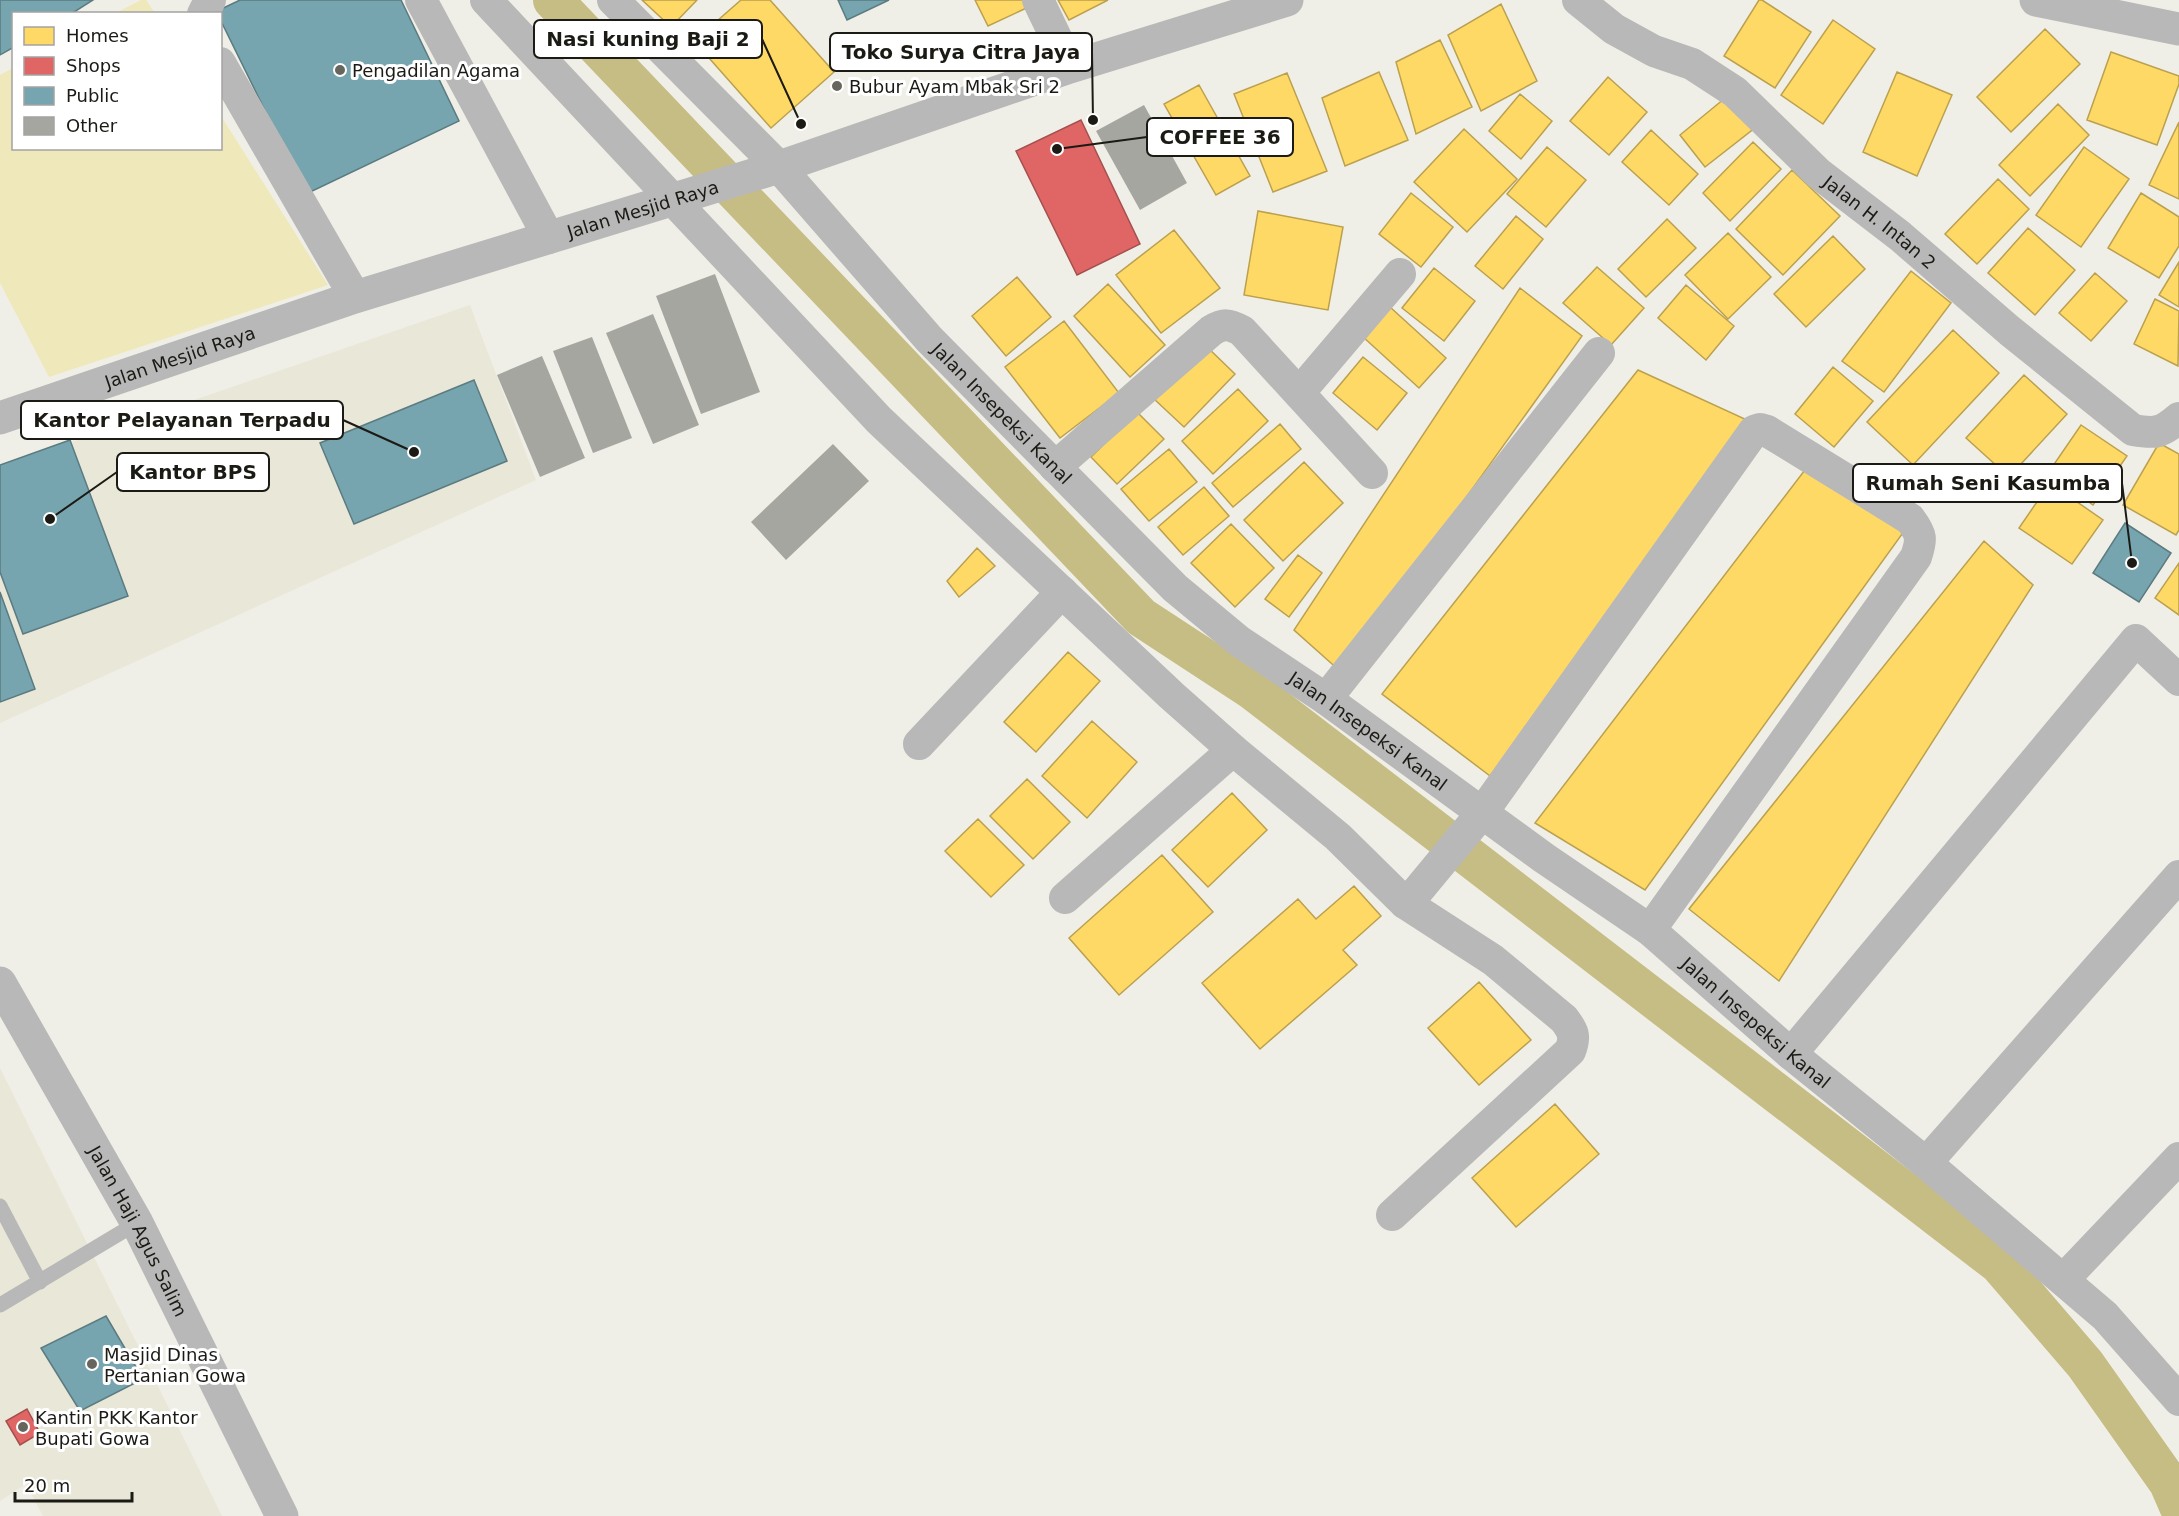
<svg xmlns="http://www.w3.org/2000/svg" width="2179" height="1516" viewBox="0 0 2179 1516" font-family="'DejaVu Sans',sans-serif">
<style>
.built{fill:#e9e7d7}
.green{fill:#eee8ba}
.homes{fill:#ffd966;stroke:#bba04e;stroke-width:1.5}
.shops{fill:#e06666;stroke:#a54f4e;stroke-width:1.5}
.public{fill:#76a5af;stroke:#5b7b81;stroke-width:1.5}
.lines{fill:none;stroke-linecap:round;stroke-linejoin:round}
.canal{stroke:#c5bd84;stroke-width:40}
.building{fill:#a6a6a0}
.service{stroke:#b9b8b8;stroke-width:15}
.minor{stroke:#b9b8b8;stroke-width:32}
.tertiary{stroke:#b9b8b8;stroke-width:33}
.poi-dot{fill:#66655e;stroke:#fff;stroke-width:2}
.labels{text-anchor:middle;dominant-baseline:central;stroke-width:6;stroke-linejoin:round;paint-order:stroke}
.poi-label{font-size:18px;fill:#1b1a15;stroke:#fff;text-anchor:start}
.street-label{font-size:18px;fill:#1b1a15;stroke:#fff}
.leader{fill:none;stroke:#1b1a15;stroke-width:2}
.callout-dot{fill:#1b1a15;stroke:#fff;stroke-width:2}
.callout{fill:#fff;stroke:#1b1a15;stroke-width:2}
.callout-label{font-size:20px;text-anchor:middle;font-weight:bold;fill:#1b1a15}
</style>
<rect width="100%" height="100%" fill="#f0efe7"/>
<path class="built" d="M470 305 536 480 0 723V467Z
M0 1068 158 1386 222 1516H43L26 1484 0 1501Z"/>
<path class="green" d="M141 0H146L155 13H116Z
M13 68 14 148H220L221 116 328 285 49 377 0 283V75Z"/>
<path class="homes" d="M642 0H697L671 27Z
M741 0H770L834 72 771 128 694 41Z
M975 0H1034L1035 4 988 26Z
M1058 0H1108L1069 20Z
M1759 0H1762L1811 32 1775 88 1724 56Z
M1501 4 1537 81 1481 111 1448 35Z
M1833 20 1875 49 1823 124 1781 95Z
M2045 29 2080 64 2011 132 1977 97Z
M1440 40 1472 107 1416 134 1396 62Z
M2111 52 2179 76V84L2157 145 2087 120Z
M1379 72 1408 140 1345 166 1322 98Z
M1897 72 1952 95 1917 176 1863 152Z
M1287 73 1327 171 1273 192 1234 94Z
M1608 77 1647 112 1609 155 1570 121Z
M1199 85 1250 176 1216 195 1164 104Z
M1520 94 1552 121 1521 159 1489 131Z
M1730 94 1756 127 1705 167 1680 135Z
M2058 104 2089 135 2030 196 1999 165Z
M2179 122V199L2149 185Z
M1464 129 1517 179 1467 232 1414 182Z
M1651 130 1698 174 1669 205 1622 162Z
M1753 142 1781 169 1730 221 1703 193Z
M1547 147 1586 180 1546 227 1507 194Z
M2084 147 2129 179 2081 247 2036 215Z
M1792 170 1840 216 1783 275 1736 229Z
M1998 179 2029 209 1977 264 1945 234Z
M1411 193 1453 227 1421 267 1379 234Z
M2141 193 2179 217V246L2159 278 2108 248Z
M1258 211 1343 227 1328 310 1244 295Z
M1516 216 1543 239 1503 289 1475 266Z
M1667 219 1696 248 1646 297 1618 269Z
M2028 228 2075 270 2035 315 1988 273Z
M1174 230 1220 288 1161 333 1116 275Z
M1728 233 1771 277 1728 319 1685 275Z
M1833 236 1865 269 1806 327 1774 294Z
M2179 262V307L2159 295Z
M1597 267 1644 308 1611 345 1563 303Z
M1434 268 1475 301 1444 341 1402 308Z
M1911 271 1951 303 1884 392 1842 361Z
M2095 273 2127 301 2091 341 2059 313Z
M1017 277 1051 317 1006 356 972 316Z
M1108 284 1165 345 1130 377 1074 316Z
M1686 285 1734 326 1706 360 1658 318Z
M1520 288 1582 336 1341 672 1294 630Z
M2155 299 2179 311 2178 366 2134 344Z
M1390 307 1446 358 1419 388 1362 336Z
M1064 321 1119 393 1060 438 1005 367Z
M1953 330 1999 373 1913 465 1867 422Z
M1204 344 1235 374 1184 427 1153 398Z
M1363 357 1407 393 1377 430 1333 393Z
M1833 367 1873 401 1834 447 1795 414Z
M1638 370 1747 420 1498 782 1382 694Z
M2024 375 2067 414 2009 477 1966 438Z
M1238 389 1268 421 1213 474 1182 441Z
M1137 412 1164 439 1117 484 1091 457Z
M1280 424 1301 449 1233 507 1212 483Z
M2081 425 2127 456 2093 505 2048 473Z
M2159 443 2179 454V530L2176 535 2123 505Z
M1169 449 1197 482 1149 521 1121 489Z
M1304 462 1343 503 1283 561 1244 520Z
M1811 462 1905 530 1645 890 1535 823Z
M2050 483 2103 520 2072 564 2019 528Z
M1204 487 1229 516 1183 555 1158 527Z
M1231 524 1274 568 1235 607 1191 563Z
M1984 541 2033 585 1779 981 1689 909Z
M977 548 995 566 959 597 947 581Z
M1298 555 1322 573 1289 617 1265 599Z
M2179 563V615L2155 598Z
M1068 652 1100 681 1036 752 1004 722Z
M1092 721 1137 762 1087 818 1042 776Z
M1027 779 1070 822 1033 859 990 816Z
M1232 793 1267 830 1208 887 1172 850Z
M978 819 1024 865 991 897 945 851Z
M1162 855 1213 912 1119 995 1069 938Z
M1354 886 1381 916 1343 950 1357 965 1260 1049 1202 983 1298 899 1316 919Z
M1479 982 1531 1040 1479 1085 1428 1028Z
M1555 1104 1599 1154 1516 1227 1472 1178Z"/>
<path class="shops" d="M1081 120 1140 244 1077 275 1016 151Z
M27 1409 40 1433 20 1445 6 1421Z"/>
<path class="public" d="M0 0H93L71 14H14V47L0 55Z
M240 0H401L459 121 306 194 220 19V14L217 11Z
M838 0H889L847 20Z
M474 380 507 461 354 524 320 443Z
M70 440 128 596 23 634 0 572V465Z
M2125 523 2171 553 2139 602 2093 573Z
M0 592 35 689 0 702Z
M106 1316 143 1379 80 1411 41 1348Z"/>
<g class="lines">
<path class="canal" d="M553 0 1141 617 1251 689 1999 1264 2085 1364 2169 1483 2179 1506"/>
</g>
<path class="building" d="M1144 105 1187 183 1140 210 1096 131Z
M715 274 760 392 701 414 656 296Z
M653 314 699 425 653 444 606 333Z
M592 337 632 438 593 453 553 351Z
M542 356 585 458 540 477 497 375Z
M833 444 869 481 786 560 751 522Z"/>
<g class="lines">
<path class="service" d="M0 1206 40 1282
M0 1305 137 1223"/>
<g class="minor">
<path d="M421 0 549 238"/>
<path d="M486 0 879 420 1171 695 1233 750 1338 837 1405 903 1493 960 1564 1019C1573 1031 1576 1036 1570 1051L1392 1215"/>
<path id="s1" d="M613 0 779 167 929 339 1175 588 1239 641 1326 699 1544 858 1650 930 1791 1054 1926 1163 2105 1316 2179 1400"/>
<path d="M1038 0 1070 67"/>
<path id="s2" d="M1578 0 1614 29 1654 51 1692 64 1735 92 1818 173 1900 236 2010 331 2133 430C2156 434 2161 433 2179 418"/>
<path d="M203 14 210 0"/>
<path d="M220 63 355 297"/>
<path d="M1299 393 1400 274"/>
<path d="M1055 467 1211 331C1224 323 1229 324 1242 331L1372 473"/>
<path d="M1326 699 1599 353"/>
<path d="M919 744 1062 592"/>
<path d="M1065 898 1233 750"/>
<path d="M1405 903 1415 894 1482 813 1754 431 1760 429 1767 431 1910 519C1922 535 1922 539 1916 557L1650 930"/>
<path d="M1791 1054 2136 640 2179 680"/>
<path d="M1926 1163 2179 876"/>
<path d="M2063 1280 2179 1158"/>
</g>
<g class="tertiary">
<path d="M2036 0 2179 29"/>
<path id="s3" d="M0 418 355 297 779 167 1070 67 1287 0"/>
<path id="s4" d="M0 983 137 1223 282 1516"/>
</g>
</g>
<g class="poi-dot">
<circle cx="340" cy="70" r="6"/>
<circle cx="837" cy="86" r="6"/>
<circle cx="92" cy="1364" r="6"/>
<circle cx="23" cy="1427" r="6"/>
</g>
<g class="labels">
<g class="poi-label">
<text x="352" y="70">Pengadilan Agama</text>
<text x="849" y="86">Bubur Ayam Mbak Sri 2</text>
<text x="104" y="1354">Masjid Dinas<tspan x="104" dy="21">Pertanian Gowa</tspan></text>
<text x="35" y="1417">Kantin PKK Kantor<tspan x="35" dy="21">Bupati Gowa</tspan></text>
</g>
<g class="street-label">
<text stroke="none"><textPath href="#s3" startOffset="676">Jalan Mesjid Raya</textPath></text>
<text stroke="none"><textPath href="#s2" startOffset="378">Jalan H. Intan 2</textPath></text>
<text stroke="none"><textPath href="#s3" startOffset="190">Jalan Mesjid Raya</textPath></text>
<text stroke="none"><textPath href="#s1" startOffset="568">Jalan Insepeksi Kanal</textPath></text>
<text stroke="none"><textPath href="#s1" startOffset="1054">Jalan Insepeksi Kanal</textPath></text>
<text stroke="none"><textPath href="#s1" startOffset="1540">Jalan Insepeksi Kanal</textPath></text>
<text stroke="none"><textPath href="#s4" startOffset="284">Jalan Haji Agus Salim</textPath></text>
</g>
</g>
<path class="leader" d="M801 124L762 39M1093 120L1092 52M1057 149L1147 137M414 452L343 420M50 519L117 472M2132 563L2122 483"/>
<g class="callout-dot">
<circle cx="801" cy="124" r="6"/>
<circle cx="1093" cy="120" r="6"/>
<circle cx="1057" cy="149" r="6"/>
<circle cx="414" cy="452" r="6"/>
<circle cx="50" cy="519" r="6"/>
<circle cx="2132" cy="563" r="6"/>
</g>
<g class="callout">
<rect x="534" y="20" width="228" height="38" rx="6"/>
<rect x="830" y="33" width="262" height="38" rx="6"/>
<rect x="1147" y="118" width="146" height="38" rx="6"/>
<rect x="21" y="401" width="322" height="38" rx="6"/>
<rect x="117" y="453" width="152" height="38" rx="6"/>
<rect x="1853" y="464" width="269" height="38" rx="6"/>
</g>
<g class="callout-label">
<text x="648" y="46">Nasi kuning Baji 2</text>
<text x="961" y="59">Toko Surya Citra Jaya</text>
<text x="1220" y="144">COFFEE 36</text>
<text x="182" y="427">Kantor Pelayanan Terpadu</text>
<text x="193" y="479">Kantor BPS</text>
<text x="1988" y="490">Rumah Seni Kasumba</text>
</g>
<rect x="12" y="12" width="210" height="138" fill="#ffffff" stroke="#a4a3a1" stroke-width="1.5"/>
<rect x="24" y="27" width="30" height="18" fill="#ffd966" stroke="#a4a3a1" stroke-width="1.5"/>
<text x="66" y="42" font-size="18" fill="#1b1a15">Homes</text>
<rect x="24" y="57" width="30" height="18" fill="#e06666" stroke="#a4a3a1" stroke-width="1.5"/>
<text x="66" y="72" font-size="18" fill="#1b1a15">Shops</text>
<rect x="24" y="87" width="30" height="18" fill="#76a5af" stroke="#a4a3a1" stroke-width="1.5"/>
<text x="66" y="102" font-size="18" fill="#1b1a15">Public</text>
<rect x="24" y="117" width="30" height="18" fill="#a6a6a0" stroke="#a4a3a1" stroke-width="1.5"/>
<text x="66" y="132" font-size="18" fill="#1b1a15">Other</text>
<path d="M15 1492v9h117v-9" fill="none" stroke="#1b1a15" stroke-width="3"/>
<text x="24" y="1492" font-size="18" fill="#1b1a15" stroke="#ffffff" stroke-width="4.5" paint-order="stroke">20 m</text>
</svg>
